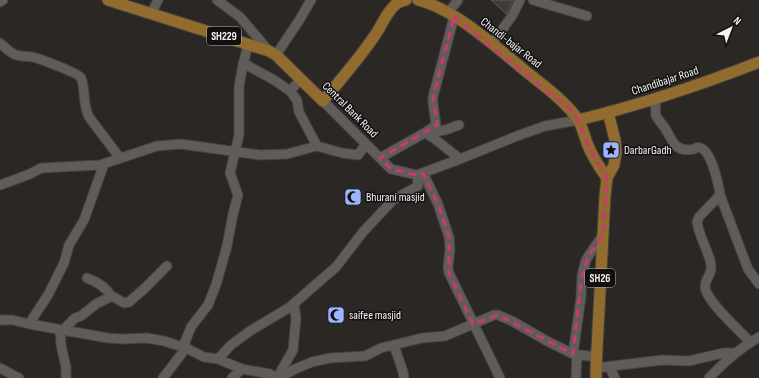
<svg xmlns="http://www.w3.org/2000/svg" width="759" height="378" viewBox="0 0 759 378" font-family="'Sofia Sans Condensed',sans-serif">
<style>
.building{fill:#403b3b;stroke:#5e5959}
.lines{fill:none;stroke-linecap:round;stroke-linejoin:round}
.minor-casing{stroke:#454240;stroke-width:11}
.major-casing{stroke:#454240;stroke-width:13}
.minor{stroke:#605c5a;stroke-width:9}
.major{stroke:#926b2e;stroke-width:11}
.marked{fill:none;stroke:#ca3972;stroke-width:3;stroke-dasharray:8 5;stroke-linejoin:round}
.labels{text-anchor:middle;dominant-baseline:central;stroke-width:3;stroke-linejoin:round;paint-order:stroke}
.shield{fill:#121010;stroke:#b2afae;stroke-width:1}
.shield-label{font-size:11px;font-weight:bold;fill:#f6f3f2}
.street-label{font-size:12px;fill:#f6f3f2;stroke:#121010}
.poi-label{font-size:12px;fill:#f6f3f2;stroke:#121010;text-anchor:start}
</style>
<rect width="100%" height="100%" fill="#2b2725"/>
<path class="building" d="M491 0H513L506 14Z"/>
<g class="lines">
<defs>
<path id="minor" d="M217 0 240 17 269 51
M533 0 587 16
M0 2 3 0
M448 13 458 0
M151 14 158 0
M0 43C4 46 9 52 14 54 20 57 27 56 33 57 40 59 79 73 81 78 86 90 82 103 89 117L120 158
M492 44 512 16 520 0
M276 55 300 19 311 0
M243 63 274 80 290 91 297 100 299 112 317 146
M290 91 301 79
M655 98 656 116 658 119 665 128 674 144C680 150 686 151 694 149 695 148 698 147 700 148 711 149 719 186 720 195L748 269 759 284
M323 101 391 169 417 175 460 159 517 136 545 126 578 120
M426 132 460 159
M430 136 439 131 445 130 459 125
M380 158 426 132 436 125 433 103V97L454 17
M423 173 438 204 449 237 450 250 448 267 449 273 500 378
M0 185 30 174 41 168 100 165 157 146 181 144 260 155 287 154 317 146 342 153 358 155 366 144
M720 195 699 217 697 222C699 235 706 247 710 260 714 275 705 277 705 287 706 301 740 331 750 342
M87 278C98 282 106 287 112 297
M0 320H13L29 324 108 338 123 339 147 338 164 341 186 348 204 357 218 359 242 369 270 374 275 378
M29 324 48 295 64 263 69 245 84 220 104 164
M60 330 61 345 66 367V378
M63 330 75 318 81 316 96 304 110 297H114L124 303 129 302 144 289 167 266
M394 345 403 372 404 378
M183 347 191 327 208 305 216 285 227 246 233 214 238 195 230 173 239 135V87L242 70 248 44
M573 354 581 297 582 275 586 260 589 255 603 235
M218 359 231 345 250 331 290 307 336 267 363 232 393 200 418 186 417 175
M609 366 615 378
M0 368 19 378
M596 368 662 360 689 361 723 353H734
M163 378 186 348
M232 378 242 369
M277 378 293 350 296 318 294 304
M279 378 295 369 312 362 330 358 365 356 381 348 422 338 445 336 494 315H498L512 321 547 341 573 354 596 357
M576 378 577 354
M709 378C724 362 740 348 759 337"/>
<path id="major" d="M108 0 269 51 276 55 323 101C340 80 358 60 373 38 381 28 385 14 395 5 398 2 401 1 406 0
M418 0C454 9 494 45 523 69 541 84 562 98 577 118 582 125 584 135 587 143 592 156 599 167 607 178
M578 120C640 105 700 85 759 62
M596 378V368L605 196 607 178 614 165 616 153 615 140 608 112"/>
</defs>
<use href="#minor" class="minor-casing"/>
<use href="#major" class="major-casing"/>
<use href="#minor" class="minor"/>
<use href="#major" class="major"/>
</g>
<path class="marked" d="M454 17 570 109 578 120 591 152 607 178 603 235 589 255 582 275 573 354 498 315 473 324 449 273V237L438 204 423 173 417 175 391 169 380 158 437 125 433 97Z"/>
<defs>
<symbol id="sight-square" viewBox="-11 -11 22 22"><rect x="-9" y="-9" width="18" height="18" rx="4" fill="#9cb4fd" stroke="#121010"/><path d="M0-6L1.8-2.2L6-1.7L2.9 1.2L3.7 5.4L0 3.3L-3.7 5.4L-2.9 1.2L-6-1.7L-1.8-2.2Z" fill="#111"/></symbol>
<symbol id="mosque-square" viewBox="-11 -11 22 22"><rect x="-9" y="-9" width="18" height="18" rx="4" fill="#9cb4fd" stroke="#121010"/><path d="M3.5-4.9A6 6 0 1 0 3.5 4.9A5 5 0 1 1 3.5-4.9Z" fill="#111"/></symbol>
</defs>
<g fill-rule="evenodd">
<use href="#sight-square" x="601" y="140" width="20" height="20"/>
<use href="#mosque-square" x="343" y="187" width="20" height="20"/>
<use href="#mosque-square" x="326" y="305" width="20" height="20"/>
</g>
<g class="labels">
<g class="shield">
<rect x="207" y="27" width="34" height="18" rx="3"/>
<rect x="585" y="269" width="30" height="18" rx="3"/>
</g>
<g class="shield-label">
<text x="224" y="36">SH229</text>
<text x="600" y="278">SH26</text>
</g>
<g class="street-label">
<text transform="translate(511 43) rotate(38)">Chandi-bajar Road</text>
<text transform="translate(665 81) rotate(-18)">Chandibajar Road</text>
<text transform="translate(350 110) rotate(45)">Central Bank Road</text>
</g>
<g class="poi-label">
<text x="624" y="150">DarbarGadh</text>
<text x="366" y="197">Bhurani masjid</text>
<text x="349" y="315">saifee masjid</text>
</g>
</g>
<g transform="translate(731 28) rotate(42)" stroke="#121010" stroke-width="3" paint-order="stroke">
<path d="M0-3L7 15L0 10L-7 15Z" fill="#f6f3f2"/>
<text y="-6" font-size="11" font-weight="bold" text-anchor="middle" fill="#f6f3f2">N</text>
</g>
</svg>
